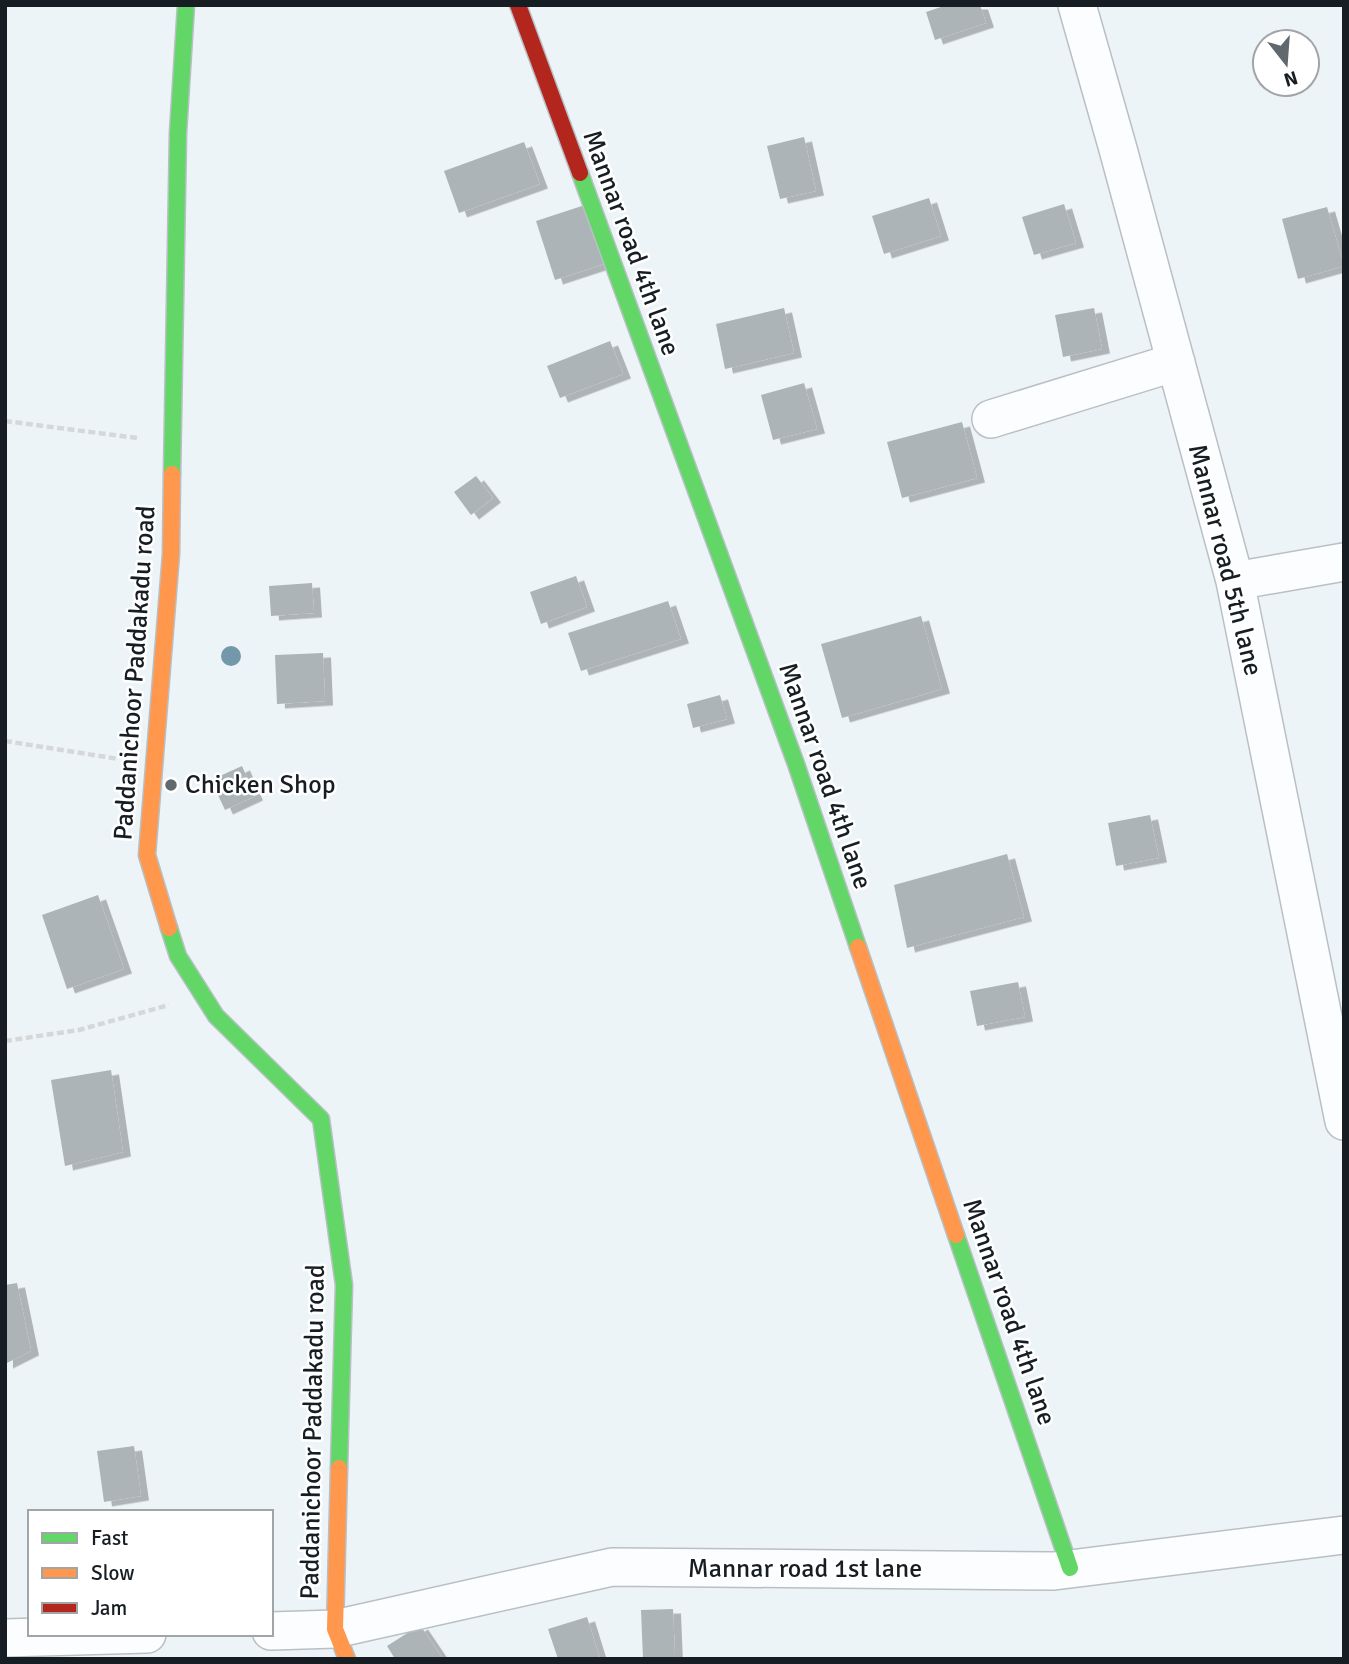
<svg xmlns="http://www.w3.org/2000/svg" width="1349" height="1664" viewBox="0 0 1349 1664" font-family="Signika,sans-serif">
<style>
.building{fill:#adb4b8;filter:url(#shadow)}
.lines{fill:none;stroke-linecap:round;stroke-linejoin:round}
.street-casing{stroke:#b9c0c5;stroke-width:40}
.fast-casing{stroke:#b9c0c5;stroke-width:19}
.slow-casing{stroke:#b9c0c5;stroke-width:19}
.jam-casing{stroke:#b9c0c5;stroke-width:19}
.path{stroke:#d5d8d9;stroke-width:4.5;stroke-dasharray:7 3.5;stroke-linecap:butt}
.street{stroke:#fcfdfe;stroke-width:37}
.fast{stroke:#63d668;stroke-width:16}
.slow{stroke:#ff974d;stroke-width:16}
.jam{stroke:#b3261e;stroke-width:16}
.tree{fill:#7298aa}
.poi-dot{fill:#62696e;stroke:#fff;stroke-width:2.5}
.labels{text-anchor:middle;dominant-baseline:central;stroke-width:5;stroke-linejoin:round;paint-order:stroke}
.street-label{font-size:26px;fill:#171e23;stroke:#fff}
.poi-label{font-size:26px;fill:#171e23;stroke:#fff;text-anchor:start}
</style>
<defs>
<filter id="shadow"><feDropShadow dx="8" dy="4.5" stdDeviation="0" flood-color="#0004"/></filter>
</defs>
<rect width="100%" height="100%" fill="#edf4f8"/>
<path class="building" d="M947 5H980L986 23 935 40 926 12Z
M804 137 816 191 780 199 767 146Z
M524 142 540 184 459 213 444 171Z
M929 198 941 236 884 254 872 216Z
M588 204 607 263 555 280 536 221Z
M1064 204 1076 243 1034 255 1022 217Z
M1327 207 1344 266 1298 279 1282 219Z
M784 308 794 353 725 369 716 324Z
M1094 308 1102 349 1063 357 1055 315Z
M610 341 623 374 560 398 547 366Z
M804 383 817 429 773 440 761 395Z
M962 422 977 478 902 498 887 442Z
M476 476 493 498 471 515 454 492Z
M576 576 587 607 541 624 530 592Z
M312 583 314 613 271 616 269 586Z
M668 601 681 639 581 671 568 633Z
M921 616 942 689 842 718 821 644Z
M323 653 325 701 277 704 275 655Z
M720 695 727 719 693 728 687 704Z
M242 766 255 796 225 810 211 780Z
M1150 815 1159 858 1116 866 1108 823Z
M1007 854 1024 917 907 948 894 885Z
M98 895 124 969 67 989 42 915Z
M1018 982 1025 1017 977 1026 970 991Z
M111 1070 123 1152 65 1166 51 1080Z
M17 1283 31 1351 5 1364V1285Z
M134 1446 141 1496 104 1502 97 1451Z
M673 1609 675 1658 643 1659 641 1610Z
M587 1617 600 1659H558L548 1629Z
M420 1625 443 1659H395L387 1646Z"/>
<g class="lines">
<defs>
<path id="street" d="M1077 5 1118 149 1235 581 1344 1121
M991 419 1176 362
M1235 581 1344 562
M271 1631 335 1629 612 1567 1054 1571 1344 1535
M5 1638 147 1634"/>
<path id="fast" d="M580 173 796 764 858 947
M172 474 178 133 186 5
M169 928 178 956 216 1016 321 1119 344 1285 339 1468
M956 1235 1070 1568"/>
<path id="slow" d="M169 928 147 855 171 554 172 474
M858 947 956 1235
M339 1468 335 1629 347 1659"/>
<path id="jam" d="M518 5 580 173"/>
</defs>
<use href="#street" class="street-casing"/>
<use href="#fast" class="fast-casing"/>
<use href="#slow" class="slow-casing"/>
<use href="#jam" class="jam-casing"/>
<path class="path" d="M5 421 137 438
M5 741 119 759
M5 1041 79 1030 169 1005"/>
<use href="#street" class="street"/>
<use href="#fast" class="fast"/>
<use href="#slow" class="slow"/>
<use href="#jam" class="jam"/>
</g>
<circle class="tree" cx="231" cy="656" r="10"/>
<circle class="poi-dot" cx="171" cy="785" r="7"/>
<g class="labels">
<g class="street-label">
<text transform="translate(631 243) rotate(70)">Mannar road 4th lane</text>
<text transform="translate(1225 560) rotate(76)">Mannar road 5th lane</text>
<text transform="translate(135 673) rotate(-86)">Paddanichoor Paddakadu road</text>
<text transform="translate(825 776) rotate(71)">Mannar road 4th lane</text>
<text transform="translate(1009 1312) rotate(71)">Mannar road 4th lane</text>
<text transform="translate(313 1432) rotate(-89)">Paddanichoor Paddakadu road</text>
<text x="805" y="1569">Mannar road 1st lane</text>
</g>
<g class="poi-label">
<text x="185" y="785">Chicken Shop</text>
</g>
</g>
<rect width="1349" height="1664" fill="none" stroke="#171e23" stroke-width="14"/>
<rect x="28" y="1510" width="245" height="126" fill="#ffffff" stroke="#a2a5a7" stroke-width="2"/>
<rect x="42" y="1533" width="35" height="10" fill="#63d668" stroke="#a2a5a7" stroke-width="2"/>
<text x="91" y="1545" font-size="21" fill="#171e23">Fast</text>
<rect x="42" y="1568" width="35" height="10" fill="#ff974d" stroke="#a2a5a7" stroke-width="2"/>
<text x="91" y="1580" font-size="21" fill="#171e23">Slow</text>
<rect x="42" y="1603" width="35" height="10" fill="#b3261e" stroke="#a2a5a7" stroke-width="2"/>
<text x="91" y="1615" font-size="21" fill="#171e23">Jam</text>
<g transform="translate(1286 63) rotate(163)"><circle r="33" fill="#ffffff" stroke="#a2a5a7" stroke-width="2"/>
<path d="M0-5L12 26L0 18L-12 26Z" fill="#62696e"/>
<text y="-10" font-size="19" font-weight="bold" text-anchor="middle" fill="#171e23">N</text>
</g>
</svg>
